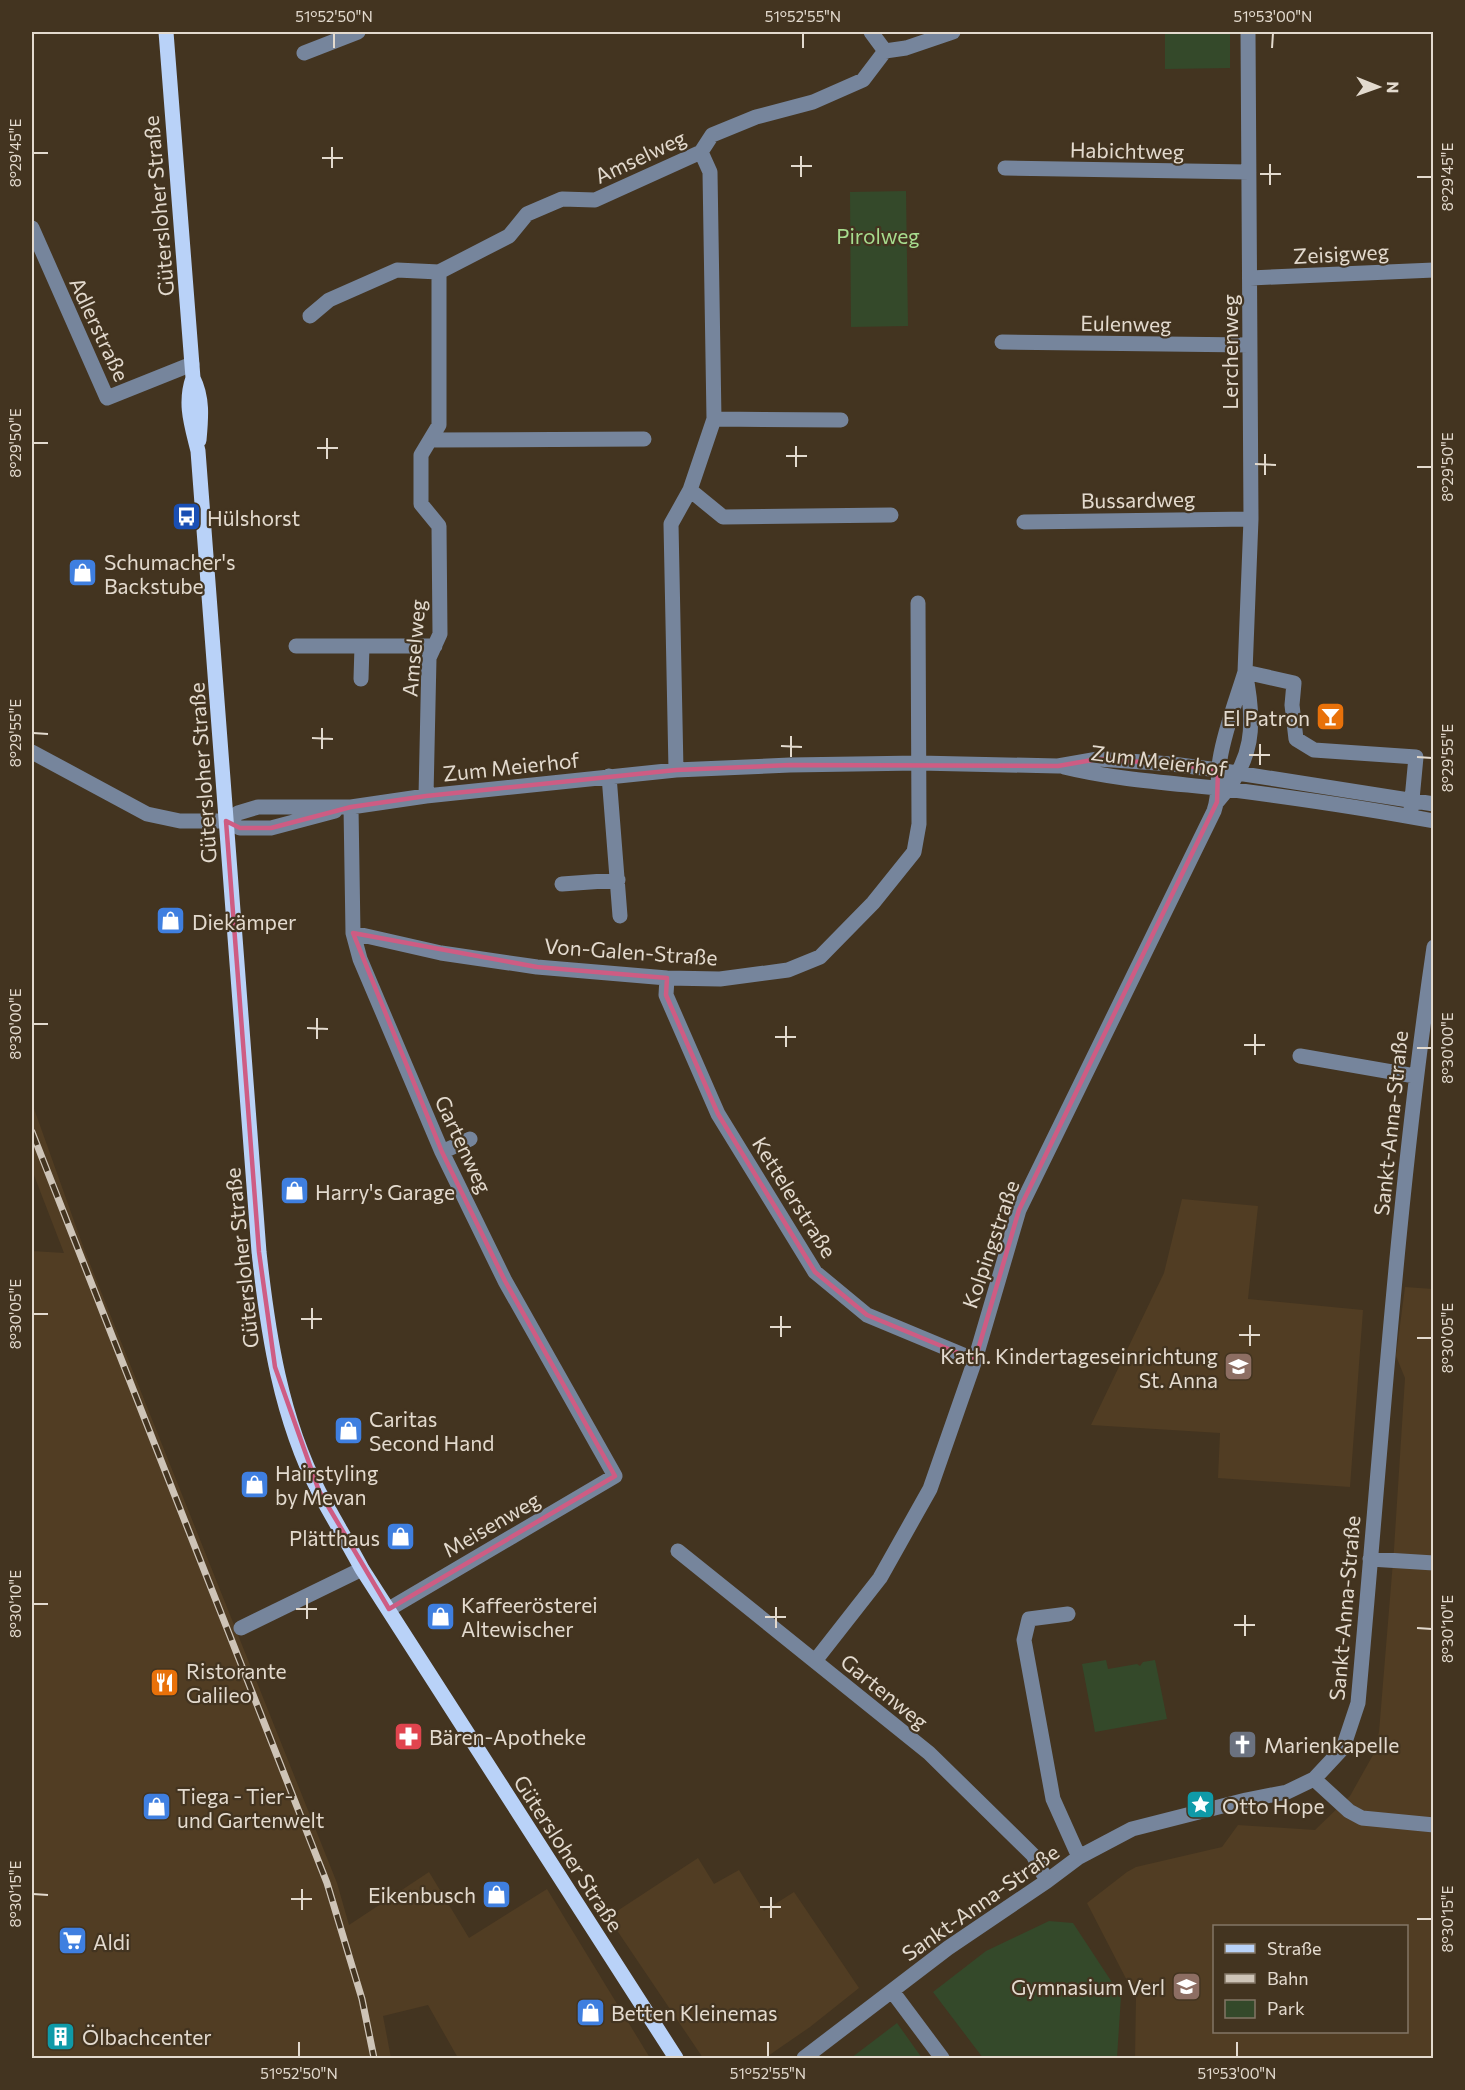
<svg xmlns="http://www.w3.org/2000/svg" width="1465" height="2090" viewBox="0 0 1465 2090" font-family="Commissioner,sans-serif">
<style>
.built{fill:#513d23;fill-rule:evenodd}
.green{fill:#34492a}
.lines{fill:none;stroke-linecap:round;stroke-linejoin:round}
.minor{stroke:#76859c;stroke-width:15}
.major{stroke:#b9d2f8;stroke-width:15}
.rail-casing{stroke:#cec4b7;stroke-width:7}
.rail{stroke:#433420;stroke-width:4.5;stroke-dasharray:14;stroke-linecap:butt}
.marked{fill:none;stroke:#ce5c83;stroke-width:4.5;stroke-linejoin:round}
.ticks{fill:none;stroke:#e3dace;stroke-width:2}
.labels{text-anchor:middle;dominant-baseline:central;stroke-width:4.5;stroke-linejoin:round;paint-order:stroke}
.street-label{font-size:21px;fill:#e3dace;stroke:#433420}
.park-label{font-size:21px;fill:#a7dc8e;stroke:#433420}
.poi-label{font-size:21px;fill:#e3dace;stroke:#433420;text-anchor:start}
.neatline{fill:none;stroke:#e3dace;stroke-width:2}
.ticks-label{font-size:15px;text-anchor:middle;fill:#e3dace}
</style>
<rect width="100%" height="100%" fill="#433420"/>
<path class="built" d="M32 1103 84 1249 337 1883 349 1925 429 1872 469 1938 547 1889 650 2058H458L428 2005 383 2016 391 2058H32V1251L64 1253 32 1170Z
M1182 1199 1258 1206 1248 1299 1363 1310 1350 1487 1218 1478 1220 1433 1091 1425 1164 1273Z
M1405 1287 1433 1289V2058H1135L1136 1998 1087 1903 1127 1872 1136 1867 1222 1847 1238 1825 1315 1830 1350 1796 1373 1755 1379 1732 1394 1549 1405 1378 1396 1356ZM1214 1926H1406V2032H1214Z
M698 1858 714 1884 739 1870 764 1911 794 1892 859 1988 810 2027 765 2058H703L608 1917Z"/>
<path class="green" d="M1165 32H1230V68L1165 69Z
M906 191 908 326 851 327 850 192Z
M1106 1660 1108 1669 1137 1664 1140 1666 1143 1662 1155 1660 1167 1719 1095 1732 1082 1664Z
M1049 1921 1073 1923 1121 1996 1117 2058H983L933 1992 986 1951Z
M897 2023 922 2058H851Z"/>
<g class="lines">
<path class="minor" d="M871 32 885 51
M304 53 358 32
M1005 168 1249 172
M32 228 107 398 192 364
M1250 278 1434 270
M310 316 329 300 397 270 439 272 509 236 527 214 562 199 595 200 701 152 712 135 756 117 813 102 863 80 885 51 906 48 953 32
M1002 342 1249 345
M714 419 841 420
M430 440 644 439
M690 490 723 517 891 515
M1024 522 1251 519
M296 646H435
M1245 672 1294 683 1292 705 1296 739 1314 750 1416 757 1411 810
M361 679 362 646
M32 752 147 814 180 821H226L240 828H271L335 811
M1064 767C1117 780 1172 783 1226 789 1296 798 1365 808 1434 821
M676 770 671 524 690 490 714 419 710 172 701 152
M609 776 620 916
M426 796 429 658 440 634 439 526 421 504V455L439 425V272
M1217 802C1254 761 1256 725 1245 672L1251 519 1248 32
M351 807 353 933 360 959 442 1152 505 1281 615 1476 389 1609
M226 821 238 813 258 807H351L426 796 676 770 790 765 919 763 1058 766 1098 759 1172 764 1218 770 1434 804
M562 884 618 880
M353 933 441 953 537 967 667 978 720 979 788 970 820 957 873 903 914 852 919 824 918 603
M667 978 666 995 718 1114 815 1272 867 1315 975 1360
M1300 1056 1415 1076
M442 1152 470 1139
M678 1551 929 1753 1033 1855 1047 1881
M1370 1559 1434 1563
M1068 1614 1029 1619 1024 1640 1053 1799 1079 1857
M241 1628 362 1569
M815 1661 880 1578 930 1489 975 1360 1019 1210 1214 811C1220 795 1217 776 1220 759 1225 729 1236 701 1245 672
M1314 1779 1349 1811 1362 1818 1434 1825
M892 1991 942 2058
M804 2058 948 1948 1047 1881 1079 1857 1132 1829 1246 1800 1287 1792 1314 1779 1343 1748 1358 1703C1381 1451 1397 1198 1434 947"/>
<path class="major" d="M166 32 193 378C203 398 201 418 199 440
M193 378C184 404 192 426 198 451L259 1252C268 1335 281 1418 319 1492 333 1518 348 1543 362 1569L676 2058"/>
<defs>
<path id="rail" d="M32 1132 327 1883 362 1999 374 2058"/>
</defs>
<use href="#rail" class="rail-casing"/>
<use href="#rail" class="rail"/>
</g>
<path class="marked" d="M1098 759 1172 764 1218 770 1217 802 1019 1210 975 1360 867 1315 815 1272 718 1114 666 995 667 978 537 967 353 933 442 1152 505 1281 615 1476 389 1609 319 1491 275 1367 259 1252 226 821 240 828H271L351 807 426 796 676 770 790 765 1058 766Z"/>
<path class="ticks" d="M334 48V33M803 48V33M1272 48 1273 33M33 153H48M322 158H343M791 166H812M332 168V147M1260 174H1281M801 177V156M1417 177H1432M1270 185V164M33 443H48M317 448H338M786 456H807M327 459V438M1255 464 1276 465M796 467V446M1417 467H1432M1265 475V454M33 733 48 734M312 738 333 739M781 746 802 747M322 749V728M1249 755H1270M791 757V736M1417 757 1432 758M1260 765V744M33 1024H48M307 1028 328 1029M775 1037H796M317 1039V1018M1244 1045H1265M786 1047V1026M1417 1048H1432M1255 1055V1034M33 1314H48M301 1319H322M770 1327H791M312 1329V1308M1239 1335H1260M781 1337V1316M1417 1338H1432M1250 1346V1325M33 1604H48M296 1609H317M765 1617H786M307 1619V1598M1234 1625H1255M776 1628V1607M1417 1628 1432 1629M1245 1636V1615M33 1894 48 1895M291 1899H312M760 1907H781M302 1910V1889M771 1918V1897M1417 1919H1432M299 2057V2042M768 2057V2042M1237 2057V2042"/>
<defs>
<symbol id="bus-square" viewBox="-11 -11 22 22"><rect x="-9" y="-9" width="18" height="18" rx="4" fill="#1a4fb4" stroke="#433420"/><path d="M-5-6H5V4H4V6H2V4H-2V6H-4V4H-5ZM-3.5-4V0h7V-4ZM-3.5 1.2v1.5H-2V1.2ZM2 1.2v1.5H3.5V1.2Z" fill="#fff"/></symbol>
<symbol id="shop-square" viewBox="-11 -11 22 22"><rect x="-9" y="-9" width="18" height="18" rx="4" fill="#3f7fe0" stroke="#433420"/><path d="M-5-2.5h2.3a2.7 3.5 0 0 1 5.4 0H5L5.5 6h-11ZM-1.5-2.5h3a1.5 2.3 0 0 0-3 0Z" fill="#fff"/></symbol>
<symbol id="bar-square" viewBox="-11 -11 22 22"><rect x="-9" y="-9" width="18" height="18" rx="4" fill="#e8710a" stroke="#433420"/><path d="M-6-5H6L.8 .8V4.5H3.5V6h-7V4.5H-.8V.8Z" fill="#fff"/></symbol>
<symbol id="school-square" viewBox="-11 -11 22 22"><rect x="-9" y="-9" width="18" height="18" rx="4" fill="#8d6e63" stroke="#433420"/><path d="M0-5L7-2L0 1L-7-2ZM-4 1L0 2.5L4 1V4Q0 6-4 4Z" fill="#fff"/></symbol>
<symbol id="restaurant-square" viewBox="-11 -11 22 22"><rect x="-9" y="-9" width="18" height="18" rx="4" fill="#e8710a" stroke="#433420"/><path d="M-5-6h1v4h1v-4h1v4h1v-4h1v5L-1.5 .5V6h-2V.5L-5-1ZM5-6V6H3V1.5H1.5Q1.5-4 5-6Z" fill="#fff"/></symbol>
<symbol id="pharmacy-square" viewBox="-11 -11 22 22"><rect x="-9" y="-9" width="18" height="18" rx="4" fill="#e0444e" stroke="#433420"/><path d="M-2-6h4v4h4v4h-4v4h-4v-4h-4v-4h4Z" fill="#fff"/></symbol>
<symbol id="church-square" viewBox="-11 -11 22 22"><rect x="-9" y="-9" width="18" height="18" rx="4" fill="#6b7280" stroke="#433420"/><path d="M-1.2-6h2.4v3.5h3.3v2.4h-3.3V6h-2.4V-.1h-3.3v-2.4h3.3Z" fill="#fff"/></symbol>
<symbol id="sight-square" viewBox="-11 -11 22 22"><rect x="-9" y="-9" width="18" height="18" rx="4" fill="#0f9aa8" stroke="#433420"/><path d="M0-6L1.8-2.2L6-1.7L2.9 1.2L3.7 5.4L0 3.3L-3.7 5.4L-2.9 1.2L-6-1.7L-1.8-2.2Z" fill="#fff"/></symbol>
<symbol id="supermarket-square" viewBox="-11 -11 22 22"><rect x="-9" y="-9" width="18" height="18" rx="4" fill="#3f7fe0" stroke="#433420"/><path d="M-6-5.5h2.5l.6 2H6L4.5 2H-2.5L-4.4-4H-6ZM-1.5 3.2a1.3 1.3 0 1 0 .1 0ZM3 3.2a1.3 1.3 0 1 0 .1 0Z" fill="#fff"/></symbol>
<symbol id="building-square" viewBox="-11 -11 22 22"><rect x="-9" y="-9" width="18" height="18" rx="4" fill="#0f9aa8" stroke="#433420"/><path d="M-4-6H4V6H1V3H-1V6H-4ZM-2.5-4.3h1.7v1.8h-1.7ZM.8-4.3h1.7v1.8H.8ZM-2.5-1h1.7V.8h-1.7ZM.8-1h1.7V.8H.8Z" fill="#fff"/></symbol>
</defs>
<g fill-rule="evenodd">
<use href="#bus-square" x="170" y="500" width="33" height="33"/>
<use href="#shop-square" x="66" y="556" width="33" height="33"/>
<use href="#bar-square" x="1314" y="700" width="33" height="33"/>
<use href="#shop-square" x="154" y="904" width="33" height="33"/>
<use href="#shop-square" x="278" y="1174" width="33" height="33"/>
<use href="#school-square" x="1222" y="1350" width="33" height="33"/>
<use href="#shop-square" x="332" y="1414" width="33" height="33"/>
<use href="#shop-square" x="238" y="1468" width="33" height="33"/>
<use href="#shop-square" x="384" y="1520" width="33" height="33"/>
<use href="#shop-square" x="424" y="1600" width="33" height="33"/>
<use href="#restaurant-square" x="148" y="1666" width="33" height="33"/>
<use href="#pharmacy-square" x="392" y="1720" width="33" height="33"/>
<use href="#church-square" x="1226" y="1728" width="33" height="33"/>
<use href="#sight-square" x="1184" y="1788" width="33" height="33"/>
<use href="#shop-square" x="140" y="1790" width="33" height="33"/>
<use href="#shop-square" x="480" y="1878" width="33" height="33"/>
<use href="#supermarket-square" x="56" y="1924" width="33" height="33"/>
<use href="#school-square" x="1170" y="1970" width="33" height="33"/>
<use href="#shop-square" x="574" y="1996" width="33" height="33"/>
<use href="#building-square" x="44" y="2020" width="33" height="33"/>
</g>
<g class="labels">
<g class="street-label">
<text transform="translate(1127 150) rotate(1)">Habichtweg</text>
<text transform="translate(640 156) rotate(-25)">Amselweg</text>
<text transform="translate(158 206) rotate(-95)">Gütersloher Straße</text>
<text transform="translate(1341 253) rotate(-3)">Zeisigweg</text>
<text transform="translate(1126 323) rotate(1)">Eulenweg</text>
<text transform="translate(100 329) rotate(65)">Adlerstraße</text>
<text transform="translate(1229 352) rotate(-90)">Lerchenweg</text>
<text transform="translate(1138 499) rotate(-1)">Bussardweg</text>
<text transform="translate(413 648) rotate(-85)">Amselweg</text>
<text transform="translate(1159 760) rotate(7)">Zum Meierhof</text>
<text transform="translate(511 766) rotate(-6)">Zum Meierhof</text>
<text transform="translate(202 773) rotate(-94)">Gütersloher Straße</text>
<text transform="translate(631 951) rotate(4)">Von-Galen-Straße</text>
<text transform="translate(1390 1123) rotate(-84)">Sankt-Anna-Straße</text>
<text transform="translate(464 1144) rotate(65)">Gartenweg</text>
<text transform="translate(795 1197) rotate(58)">Kettelerstraße</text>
<text transform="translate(990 1244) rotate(-71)">Kolpingstraße</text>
<text transform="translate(241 1258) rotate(-96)">Gütersloher Straße</text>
<text transform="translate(491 1524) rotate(-30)">Meisenweg</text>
<text transform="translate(1344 1608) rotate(-85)">Sankt-Anna-Straße</text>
<text transform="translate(885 1691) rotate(39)">Gartenweg</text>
<text transform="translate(569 1853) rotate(57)">Gütersloher Straße</text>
<text transform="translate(980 1902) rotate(-35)">Sankt-Anna-Straße</text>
</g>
<g class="park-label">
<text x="878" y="235">Pirolweg</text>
</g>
<g class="poi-label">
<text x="207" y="517">Hülshorst</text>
<text x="104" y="561">Schumacher's<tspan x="104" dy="24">Backstube</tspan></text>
<text x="1310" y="717" text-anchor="end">El Patron</text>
<text x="192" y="921">Diekämper</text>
<text x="315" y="1191">Harry's Garage</text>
<text x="1218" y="1355" text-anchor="end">Kath. Kindertageseinrichtung<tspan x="1218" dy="24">St. Anna</tspan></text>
<text x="369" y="1418">Caritas<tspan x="369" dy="24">Second Hand</tspan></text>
<text x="275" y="1472">Hairstyling<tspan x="275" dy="24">by Mevan</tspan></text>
<text x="380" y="1537" text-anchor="end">Plätthaus</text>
<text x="461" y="1604">Kaffeerösterei<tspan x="461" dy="24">Altewischer</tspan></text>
<text x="186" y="1670">Ristorante<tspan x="186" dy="24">Galileo</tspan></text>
<text x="429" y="1736">Bären-Apotheke</text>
<text x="1264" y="1744">Marienkapelle</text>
<text x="177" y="1795">Tiega - Tier-<tspan x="177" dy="24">und Gartenwelt</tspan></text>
<text x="1222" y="1805">Otto Hope</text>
<text x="476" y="1894" text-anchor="end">Eikenbusch</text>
<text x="93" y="1941">Aldi</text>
<text x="1165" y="1986" text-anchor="end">Gymnasium Verl</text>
<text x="611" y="2012">Betten Kleinemas</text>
<text x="82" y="2036">Ölbachcenter</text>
</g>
</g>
<rect width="1465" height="2090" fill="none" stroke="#433420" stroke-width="66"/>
<rect x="1213" y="1925" width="195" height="108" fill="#433420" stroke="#837666" stroke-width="1.5"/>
<rect x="1225" y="1944" width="30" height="9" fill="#b9d2f8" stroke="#837666" stroke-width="1.5"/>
<text x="1267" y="1955" font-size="18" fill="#e3dace">Straße</text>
<rect x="1225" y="1974" width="30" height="9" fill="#cec4b7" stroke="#837666" stroke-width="1.5"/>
<text x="1267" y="1985" font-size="18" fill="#e3dace">Bahn</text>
<rect x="1225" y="2000" width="30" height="18" fill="#34492a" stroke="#837666" stroke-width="1.5"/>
<text x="1267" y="2015" font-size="18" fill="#e3dace">Park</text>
<g transform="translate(1378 87) rotate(91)" stroke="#433420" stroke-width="4.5" paint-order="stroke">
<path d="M0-4.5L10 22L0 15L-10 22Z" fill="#e3dace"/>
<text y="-9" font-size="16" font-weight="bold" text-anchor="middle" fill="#e3dace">N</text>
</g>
<rect x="33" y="33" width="1399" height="2024" class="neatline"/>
<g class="ticks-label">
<text x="334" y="22">51°52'50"N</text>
<text x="803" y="22">51°52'55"N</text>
<text x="1273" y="22">51°53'00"N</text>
<text transform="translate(16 153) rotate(-90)" y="5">8°29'45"E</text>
<text transform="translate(1448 177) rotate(-90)" y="5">8°29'45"E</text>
<text transform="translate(16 443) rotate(-90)" y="5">8°29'50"E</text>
<text transform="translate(1448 467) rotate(-90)" y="5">8°29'50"E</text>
<text transform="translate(16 733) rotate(-90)" y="5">8°29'55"E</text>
<text transform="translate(1448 758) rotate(-90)" y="5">8°29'55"E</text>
<text transform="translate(16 1024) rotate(-90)" y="5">8°30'00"E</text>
<text transform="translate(1448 1048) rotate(-90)" y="5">8°30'00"E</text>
<text transform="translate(16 1314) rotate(-90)" y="5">8°30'05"E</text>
<text transform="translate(1448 1338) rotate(-90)" y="5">8°30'05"E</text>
<text transform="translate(16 1604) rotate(-90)" y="5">8°30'10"E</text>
<text transform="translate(1448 1629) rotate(-90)" y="5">8°30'10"E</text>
<text transform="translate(16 1894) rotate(-90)" y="5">8°30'15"E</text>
<text transform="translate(1448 1919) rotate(-90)" y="5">8°30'15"E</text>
<text x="299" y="2079">51°52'50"N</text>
<text x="768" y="2079">51°52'55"N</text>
<text x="1237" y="2079">51°53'00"N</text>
</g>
</svg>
